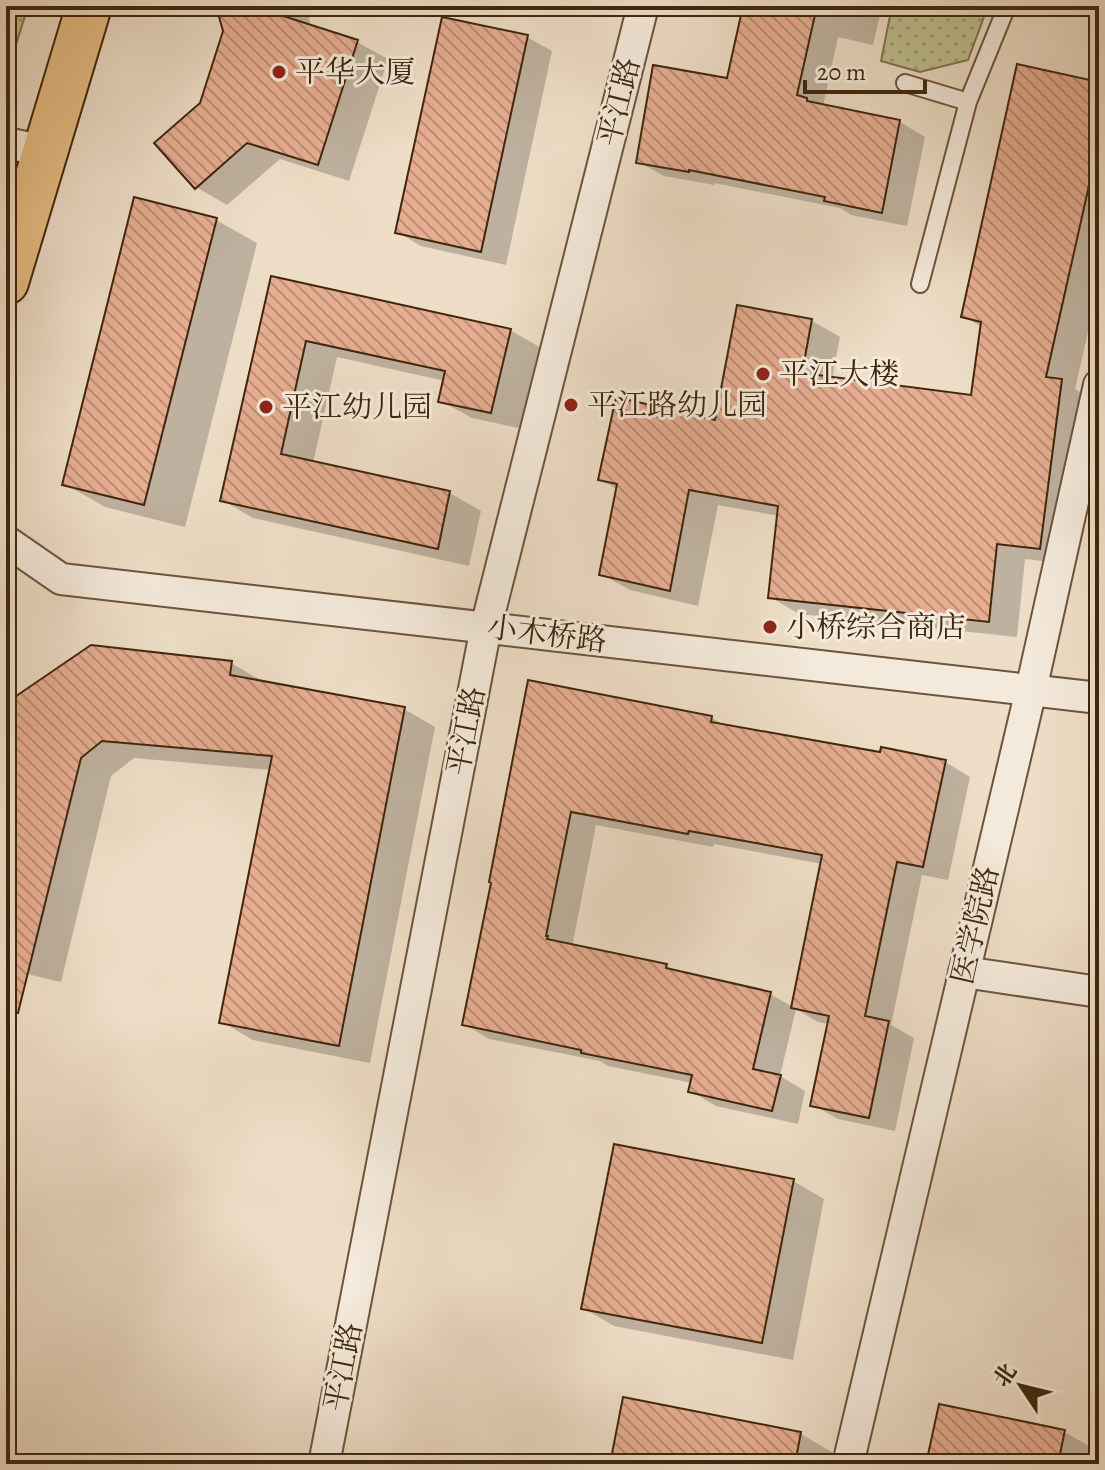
<svg xmlns="http://www.w3.org/2000/svg" width="1105" height="1470" viewBox="0 0 1105 1470" font-family="Alegreya,'Noto Serif SC',serif">
<style>
.green{fill:url(#green-dots);stroke:#80734f;stroke-width:2}
.shadow{fill:#0003;fill-rule:evenodd}
.building{fill:url(#building-back-hatch);stroke:#40260d;stroke-width:2}
.lines{fill:none;stroke-linecap:round;stroke-linejoin:round}
.lane-casing{stroke:#6c543c;stroke-width:20}
.street-casing{stroke:#6c543c;stroke-width:34}
.primary-casing{stroke:#40260d;stroke-width:48}
.lane{stroke:#f4eadb;stroke-width:16}
.street{stroke:#f4eadb;stroke-width:30}
.primary{stroke:#e7bf84;stroke-width:44}
.poi-dot{fill:#8f2418;stroke:#f4eadb;stroke-width:3}
.labels{text-anchor:middle;dominant-baseline:central;stroke-width:6;stroke-linejoin:round;paint-order:stroke}
.poi-label{font-size:30px;fill:#40260d;stroke:#f4eadb;text-anchor:start}
.street-label{font-size:30px;fill:#40260d;stroke:#f4eadb}
</style>
<defs>
<pattern id="green-dots" width="8" height="8" patternUnits="userSpaceOnUse" patternTransform="scale(2)"><rect width="8" height="8" fill="#bfc091"/><path d="M2 2h.1M6 6h.1" fill="none" stroke="#9d9c75" stroke-width="1.8" stroke-linecap="round"/></pattern>
<pattern id="building-back-hatch" width="6" height="6" patternUnits="userSpaceOnUse" patternTransform="scale(2)"><rect width="6" height="6" fill="#e6ad91"/><path d="M-1 5l2 2M0 0l6 6M5-1l2 2" fill="none" stroke="#bc8d75"/></pattern>
</defs>
<rect width="100%" height="100%" fill="#eedec7"/>
<filter id="stains"><feTurbulence type="fractalNoise" baseFrequency=".0025" numOctaves="4"/><feColorMatrix values="0 0 0 0 .2 0 0 0 0 .09 0 0 0 0 .02 0 0 0 .5 -.17"/></filter>
<radialGradient id="worn" r=".72"><stop offset=".6" stop-color="#630" stop-opacity="0"/><stop offset="1" stop-color="#630" stop-opacity=".3"/></radialGradient>
<path class="green" d="M6 6H28L6 77Z
M892 6H988L968 60 920 72 881 61Z"/>
<path class="shadow" d="M218 6H306L311 27 357 42 388 59 349 181 280 159 227 205 196 187 201 104 225 31Z
M745 6H882L873 45 838 37 823 106 900 122 925 137 907 226 851 215 840 208 714 183V185L664 176 639 162 728 80Z
M527 37 552 51 506 265 421 246 397 232Z
M1099 84V284L1075 389 1089 397 1068 564 1025 559 1017 637 799 614 770 597 779 516 718 505 698 606 630 590 601 574 618 490 600 479 716 423 738 307 812 321 840 337 832 379 973 397 982 327 963 316Z
M216 220 257 243 185 527 105 507 65 484Z
M272 278 510 330 541 348 523 429 472 418 441 401 445 381 337 357 313 463 450 493 481 511 469 566 253 518 222 500Z
M231 663 262 681V683L404 709 435 727 370 1063 253 1040 222 1022 271 770 134 758 111 776 61 982 6 969V706Z
M530 683 712 718 727 727 882 754 945 762 970 777 948 880 922 875 891 1025 914 1038 895 1131 838 1119 813 1105 829 1024 818 1022 796 1009 780 1076 805 1091 798 1124 716 1106 690 1091 692 1083 608 1066 600 1061 489 1039 464 1024ZM596 825 713 847 714 844 822 864 793 1007 770 994 678 973 666 966 572 947Z
M793 1181 824 1199 793 1360 614 1326 583 1308Z
M1064 1432 1089 1446 1085 1464H928Z
M801 1434 832 1452 829 1464H612Z"/>
<path class="building" d="M216 6H280L283 16 358 40 318 165 247 143 195 189 154 143 200 103 223 31Z
M743 6H817L797 95 807 98V101L900 120 882 213 824 201 825 197 689 170V172L636 163 653 65 727 78Z
M442 17 528 35 481 252 395 233Z
M1017 64 1099 82V141L1046 377 1062 379 1040 549 997 544 989 622 768 598 778 506 689 490 670 591 599 575 617 484 598 480 616 397 715 420 737 305 812 319 802 373 971 395 981 322 961 317Z
M134 197 217 218 144 505 62 485Z
M271 276 511 329 491 413 438 402 445 371 306 341 281 454 450 491 438 549 220 501Z
M91 645 232 661 230 675 405 707 339 1046 219 1023 272 756 102 741 81 758 18 1013 6 1012V703Z
M528 680 712 716 711 722 880 752 881 747 946 760 923 867 897 862 865 1016 889 1021 869 1118 810 1106 829 1016 791 1008 822 855 689 831 688 834 571 812 546 936H548L547 939 667 964 666 968 771 992 753 1069 781 1075 772 1111 688 1092 692 1075 581 1053V1050L462 1025 491 883 489 882Z
M614 1144 794 1179 762 1343 581 1309Z
M623 1397 801 1432 795 1464H610Z
M939 1404 1065 1430 1058 1464H926Z"/>
<g class="lines">
<defs>
<path id="lane" d="M905 83 968 102
M920 284 968 102 1007 6"/>
<path id="street" d="M6 143 45 151
M6 541 61 579 1099 698
M964 972 1099 992
M324 1464 486 627 643 6
M848 1464 1031 690 1099 385"/>
<path id="primary" d="M6 282 89 6"/>
</defs>
<use href="#lane" class="lane-casing"/>
<use href="#street" class="street-casing"/>
<use href="#primary" class="primary-casing"/>
<use href="#lane" class="lane"/>
<use href="#street" class="street"/>
<use href="#primary" class="primary"/>
</g>
<g class="poi-dot">
<circle cx="279" cy="72" r="8"/>
<circle cx="763" cy="374" r="8"/>
<circle cx="571" cy="405" r="8"/>
<circle cx="266" cy="407" r="8"/>
<circle cx="770" cy="627" r="8"/>
</g>
<g class="labels">
<g class="poi-label">
<text x="295" y="72">平华大厦</text>
<text x="779" y="374">平江大楼</text>
<text x="587" y="405">平江路幼儿园</text>
<text x="282" y="407">平江幼儿园</text>
<text x="786" y="627">小桥综合商店</text>
</g>
<g class="street-label">
<text transform="translate(619 102) rotate(-76)">平江路</text>
<text transform="translate(547 634) rotate(7)">小木桥路</text>
<text transform="translate(466 731) rotate(-79)">平江路</text>
<text transform="translate(975 925) rotate(-77)">医学院路</text>
<text transform="translate(343 1367) rotate(-79)">平江路</text>
</g>
</g>
<rect width="1105" height="1470" fill="none" stroke="#eedec7" stroke-width="32"/>
<rect x="8" y="8" width="1089" height="1454" fill="none" stroke="#40260d" stroke-width="4"/>
<rect x="16" y="16" width="1073" height="1438" fill="none" stroke="#40260d" stroke-width="2"/>
<g transform="translate(1021 1386) rotate(305)" stroke="#f4eadb" stroke-width="6" paint-order="stroke">
<path d="M0-6L14 30L0 20L-14 30Z" fill="#40260d"/>
<text y="-12" font-size="22" font-weight="bold" text-anchor="middle" fill="#40260d">北</text>
</g>
<path d="M805 80v12h120v-12" fill="none" stroke="#40260d" stroke-width="4"/>
<text x="817" y="80" font-size="24" fill="#40260d" stroke="#f4eadb" stroke-width="6" paint-order="stroke">20 m</text>
<rect width="100%" height="100%" filter="url(#stains)"/>
<rect width="100%" height="100%" fill="url(#worn)"/>
</svg>
